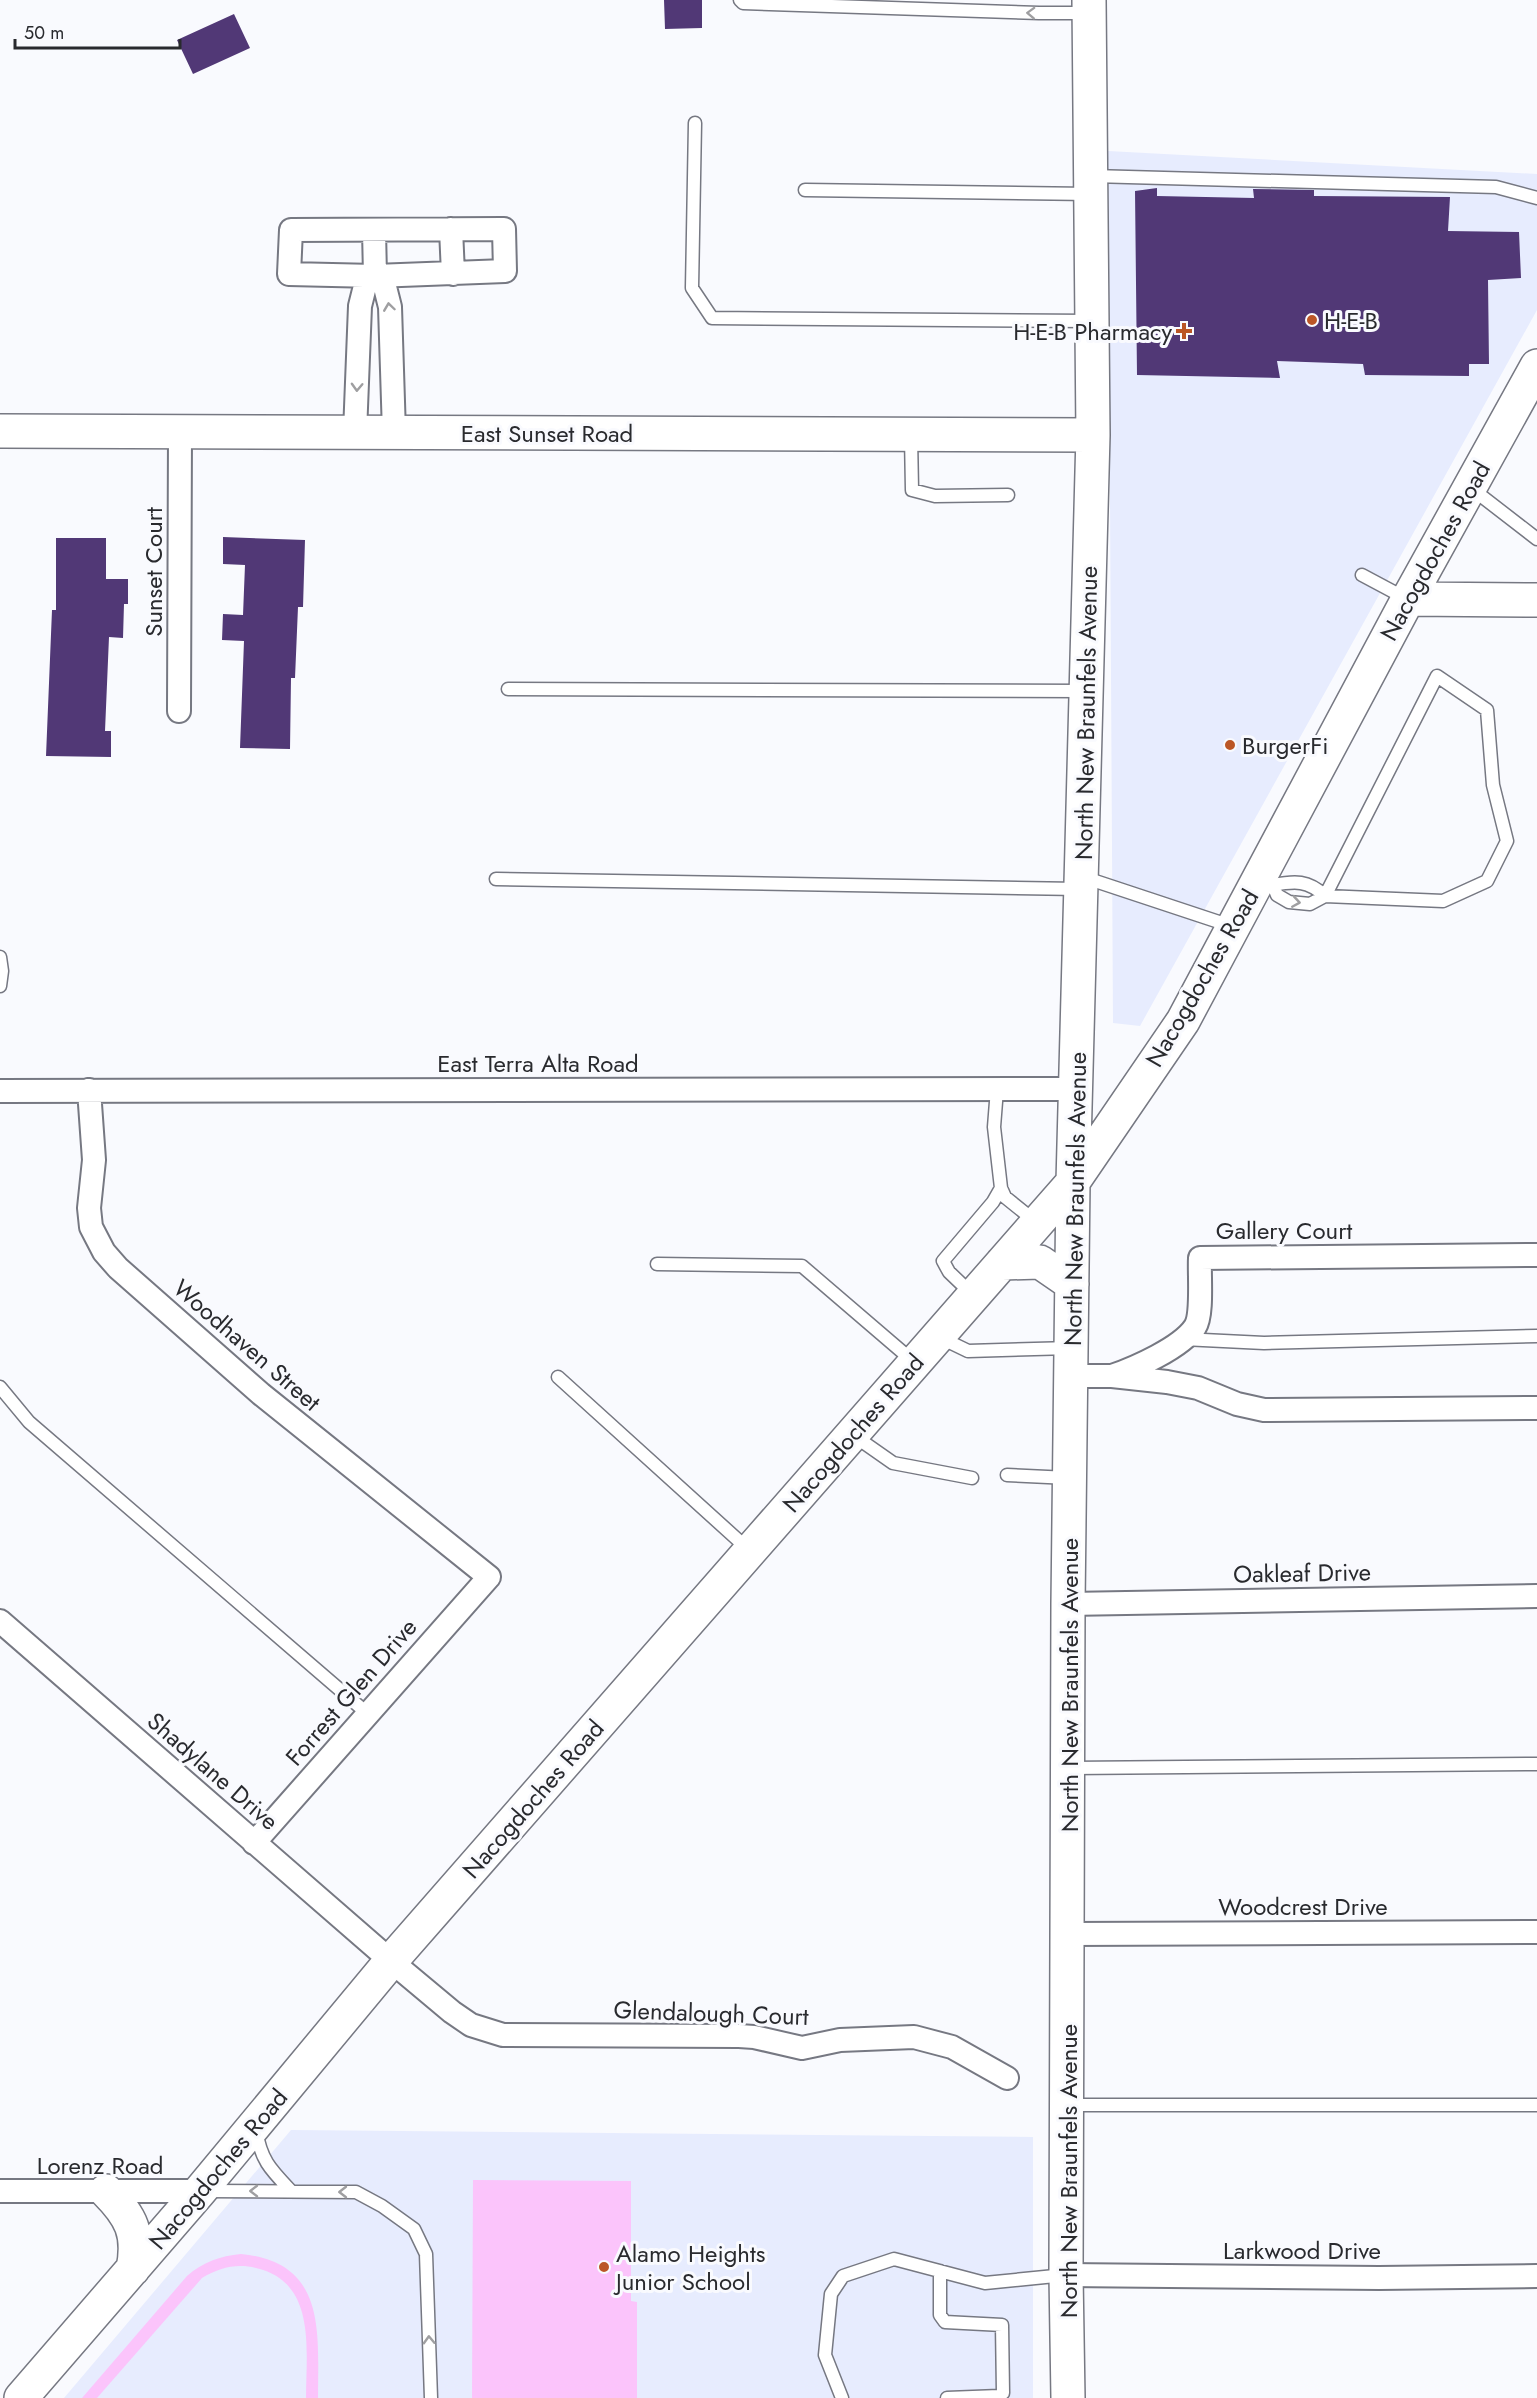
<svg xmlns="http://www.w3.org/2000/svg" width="1537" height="2398" viewBox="0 0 1537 2398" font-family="Jost,sans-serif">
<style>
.built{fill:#e7ecfe}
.green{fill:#fbc4fb}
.building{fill:#513876}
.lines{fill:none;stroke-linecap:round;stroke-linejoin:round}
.lane-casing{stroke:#767882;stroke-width:15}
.street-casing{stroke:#767882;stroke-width:26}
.secondary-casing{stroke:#767882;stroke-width:36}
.lane{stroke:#fff;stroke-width:12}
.street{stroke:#fff;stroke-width:22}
.secondary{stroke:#fff;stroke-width:33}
.oneway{stroke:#9f9fa1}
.poi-dot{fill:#bb5626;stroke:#f9fafe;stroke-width:2}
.labels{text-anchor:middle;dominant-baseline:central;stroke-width:6;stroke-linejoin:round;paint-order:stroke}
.poi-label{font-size:24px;fill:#292a2e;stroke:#f9fafe;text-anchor:start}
.street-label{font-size:24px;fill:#292a2e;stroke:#f9fafe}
</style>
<rect width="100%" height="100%" fill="#f9fafe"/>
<path class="built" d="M1108 151 1537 174V310L1140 1026 1113 1023Z
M291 2130 1033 2137V2398H64Z"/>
<path class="green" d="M473 2180 631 2181V2301L637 2302V2398H472Z
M241 2254C327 2262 318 2333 318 2398H306C306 2350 317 2282 256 2268 236 2263 219 2268 202 2278L97 2398H82L187 2276C203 2262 220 2256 241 2254Z"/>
<path class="building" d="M664 0H702V28L665 29Z
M234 14 250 48 193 74 177 40Z
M1157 188V196L1254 198 1253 189 1314 190V196L1450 197 1448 231 1519 232 1521 278 1488 280 1489 364H1469V376L1365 375 1363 364 1277 361 1280 378 1137 375 1135 191Z
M223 537 305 540 303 607H298L295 678H291L290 749 240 748 244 641 222 640 223 614 243 615 245 565 223 564Z
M56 538H106V579H128V604H124L123 638 109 637 105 731H111V757L46 756 52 610H56Z"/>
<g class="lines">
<defs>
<path id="lane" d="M740 0 743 3 1039 13H1088
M695 123 692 288 712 318 1091 321
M1092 176 1496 187 1537 198
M805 190 1090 194
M911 436 912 490 935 496 1008 495
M1471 488 1537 539
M1362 575 1407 599
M508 689 1085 691
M1263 874 1273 885 1277 895 1289 902 1310 904 1325 896 1443 901 1487 881 1507 841 1493 785 1487 710 1437 676 1325 896
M1083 877 1231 926
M496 879 1079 889
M1273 885C1295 881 1308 880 1325 896
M0 957 2 971 0 986
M997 1089 994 1127 1001 1188 1005 1197 1036 1222
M657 1264 802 1266 914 1362
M973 1295 949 1272 943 1261 993 1202 1001 1188
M939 1337 968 1351 1071 1348
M1183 1339 1264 1343 1537 1336
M558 1377 749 1550
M0 1387 29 1422 368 1714
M853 1435 893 1463 972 1478
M1007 1475 1069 1478
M1070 1768 1537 1764
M1068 2105H1537
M256 2130C261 2161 271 2170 292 2192
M205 2191 356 2192 382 2206 414 2229 426 2254 431 2398
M940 2271V2315L945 2322 1002 2325 1003 2393 999 2396 947 2398
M842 2398 825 2355 831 2294 843 2276 894 2259 985 2283 1065 2275"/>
<path id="street" d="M451 229 453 274
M374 230 375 276 385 287 390 307 394 433
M355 433 360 306 365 286 375 276 505 271 504 229 291 230 289 274 375 276
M179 711 180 432
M89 1090 94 1160 89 1208 91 1227 104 1252 118 1268 261 1394 489 1577 254 1843
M0 1091 1076 1089
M1072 1376H1112L1167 1382 1198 1388 1237 1404 1264 1410 1537 1408
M1112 1376C1135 1368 1181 1348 1195 1327 1203 1315 1199 1274 1200 1258L1537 1255
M1068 1604 1537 1596
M0 1621 391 1961 452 2012 471 2025 503 2035 739 2036 754 2037 802 2048 840 2040 914 2037 952 2047 1007 2078
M1068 1934 1537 1932
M0 2191H200
M1066 2275 1379 2278 1537 2276"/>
<path id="secondary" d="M0 431 1093 435
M1408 599 1537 600
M1002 1263 1040 1262 1072 1284
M106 2191C131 2216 140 2234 133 2269
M21 2398 200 2191 391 1961 1073 1182 1183 1021 1408 599 1537 366
M1068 2398 1066 2275 1068 1604 1073 1182 1093 435 1089 0"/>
</defs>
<use href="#lane" class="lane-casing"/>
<use href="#street" class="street-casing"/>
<use href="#secondary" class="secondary-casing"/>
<use href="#lane" class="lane"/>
<use href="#street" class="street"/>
<use href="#secondary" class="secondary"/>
</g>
<defs><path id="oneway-chevron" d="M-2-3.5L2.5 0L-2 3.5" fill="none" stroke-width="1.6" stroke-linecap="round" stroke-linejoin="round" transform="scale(1.5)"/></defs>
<g class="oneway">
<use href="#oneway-chevron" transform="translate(1031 13) rotate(-178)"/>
<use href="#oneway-chevron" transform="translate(389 307) rotate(-98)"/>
<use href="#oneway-chevron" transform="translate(357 387) rotate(92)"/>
<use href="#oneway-chevron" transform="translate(1296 902) rotate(9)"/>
<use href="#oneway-chevron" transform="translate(254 2191) rotate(-180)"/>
<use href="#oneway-chevron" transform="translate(343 2192) rotate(-180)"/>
<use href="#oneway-chevron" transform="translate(429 2340) rotate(-92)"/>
</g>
<g class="poi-dot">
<circle cx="1312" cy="320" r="6"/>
<path d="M1181 322h6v6h6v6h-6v6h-6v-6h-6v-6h6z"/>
<circle cx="1230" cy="745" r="6"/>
<circle cx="604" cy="2267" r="6"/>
</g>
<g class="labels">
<g class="poi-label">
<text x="1324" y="320">H-E-B</text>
<text x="1172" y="331" text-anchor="end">H-E-B Pharmacy</text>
<text x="1242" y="745">BurgerFi</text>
<text x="616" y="2253">Alamo Heights<tspan x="616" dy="28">Junior School</tspan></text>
</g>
<g class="street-label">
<text x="547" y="433">East Sunset Road</text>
<text transform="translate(1435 551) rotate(-61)">Nacogdoches Road</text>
<text transform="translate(153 572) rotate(-90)">Sunset Court</text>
<text transform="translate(1086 713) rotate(-89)">North New Braunfels Avenue</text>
<text transform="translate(1202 978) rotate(-60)">Nacogdoches Road</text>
<text x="538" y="1063">East Terra Alta Road</text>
<text transform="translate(1075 1199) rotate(-89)">North New Braunfels Avenue</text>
<text x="1284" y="1230">Gallery Court</text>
<text transform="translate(247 1345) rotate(41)">Woodhaven Street</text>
<text transform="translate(853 1433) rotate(-49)">Nacogdoches Road</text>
<text transform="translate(1302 1573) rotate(-1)">Oakleaf Drive</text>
<text transform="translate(1069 1685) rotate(-90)">North New Braunfels Avenue</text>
<text transform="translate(351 1692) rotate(-49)">Forrest Glen Drive</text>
<text transform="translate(213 1771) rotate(41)">Shadylane Drive</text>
<text transform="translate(533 1799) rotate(-49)">Nacogdoches Road</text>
<text x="1303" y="1906">Woodcrest Drive</text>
<text transform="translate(711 2013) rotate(2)">Glendalough Court</text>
<text x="100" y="2165">Lorenz Road</text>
<text transform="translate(218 2169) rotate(-50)">Nacogdoches Road</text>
<text transform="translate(1068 2171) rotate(-90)">North New Braunfels Avenue</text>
<text x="1302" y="2250">Larkwood Drive</text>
</g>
</g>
<path d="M15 39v9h165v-9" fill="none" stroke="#292a2e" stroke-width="3"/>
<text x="24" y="39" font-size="18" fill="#292a2e" stroke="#f9fafe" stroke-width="4.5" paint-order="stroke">50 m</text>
</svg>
